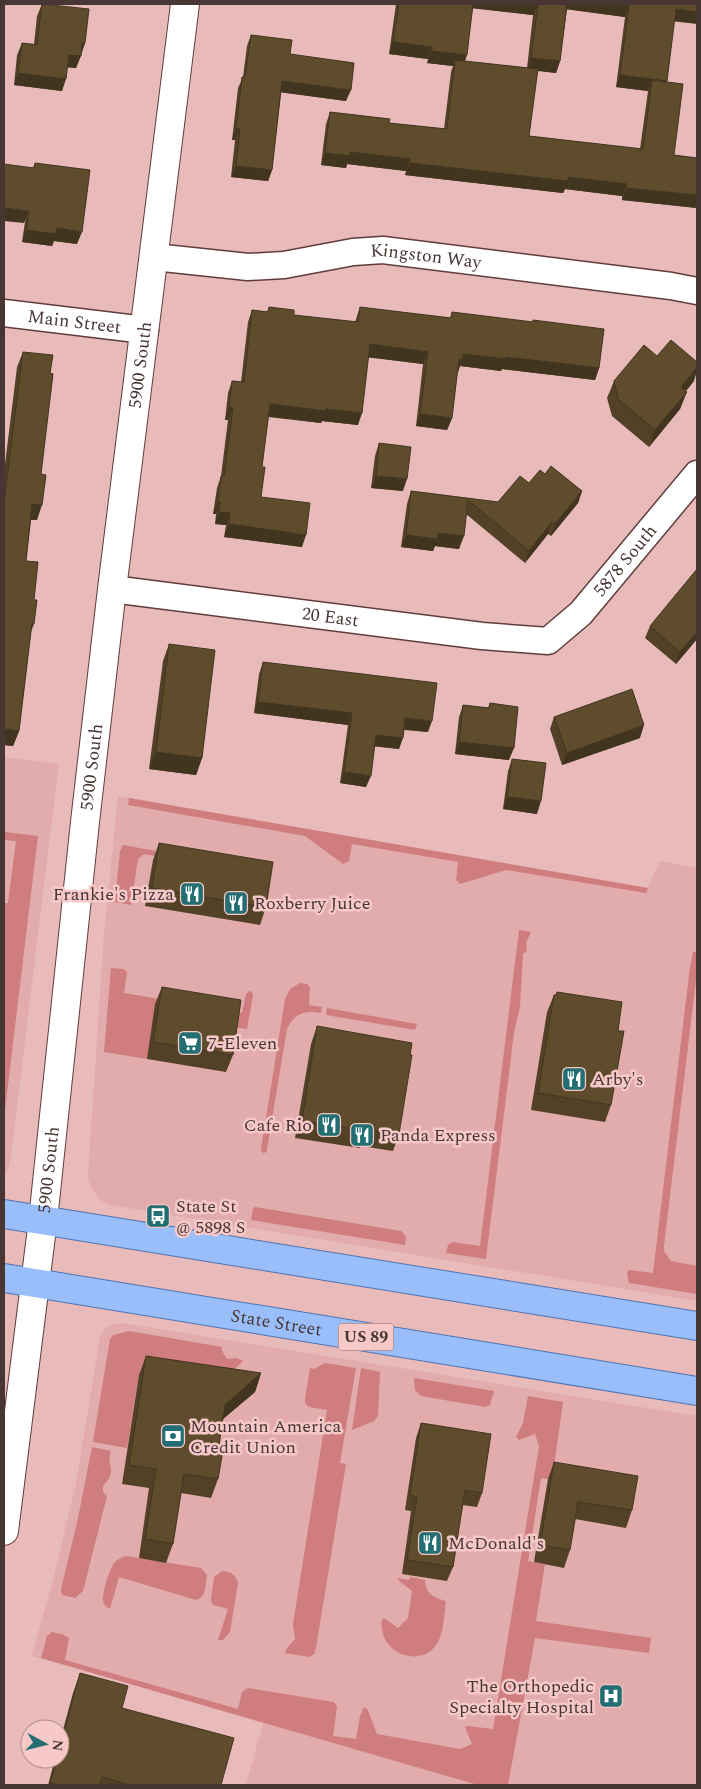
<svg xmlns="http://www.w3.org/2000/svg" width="701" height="1789" viewBox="0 0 701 1789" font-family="Spectral,serif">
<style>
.built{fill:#e1acab}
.green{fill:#cf7d7e}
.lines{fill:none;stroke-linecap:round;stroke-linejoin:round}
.street-casing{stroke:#613c3c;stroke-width:29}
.secondary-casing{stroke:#613c3c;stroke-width:30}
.primary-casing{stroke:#5072b2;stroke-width:30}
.street{stroke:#fff;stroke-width:26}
.secondary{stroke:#fff;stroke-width:28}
.primary{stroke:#99befa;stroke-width:28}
.wall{fill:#524127;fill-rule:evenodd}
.shaded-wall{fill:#423520}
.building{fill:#5f4c2d;stroke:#423520}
.labels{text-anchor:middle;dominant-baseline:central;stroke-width:5;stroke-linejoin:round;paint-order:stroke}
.shield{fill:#f6c8c7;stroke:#7c6261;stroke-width:1}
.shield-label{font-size:16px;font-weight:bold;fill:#483635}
.street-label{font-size:18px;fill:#483635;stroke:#f6c8c7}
.poi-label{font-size:18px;fill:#483635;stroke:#f6c8c7;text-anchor:start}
</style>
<rect width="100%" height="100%" fill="#e8bbba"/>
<path class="built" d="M4 757 59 764 10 1163 7 1172 4 1176Z
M118 796 647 888 660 861 697 868V1301L110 1205 100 1200 90 1186 88 1177 89 1160 104 933Z
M122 1323 697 1416V1785H246L263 1723 32 1656 56 1568 76 1483 100 1337 106 1328 113 1324Z"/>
<path class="green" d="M129 798 648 888 646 893 506 870 460 884 456 880 458 862 352 844 349 861 343 864 305 836 128 805Z
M4 832 38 836 4 1118V903H8L16 841 4 840Z
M123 845 156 851 155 856 144 854 138 859 131 905 115 902 120 851Z
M519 930 531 932 526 943 527 951 523 954 520 1007 514 1033 486 1259 446 1253 448 1245 452 1242 480 1246Z
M693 952H697V972L664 1246V1251L671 1261 697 1266V1294L629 1283 627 1274 629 1270 653 1273 690 967Z
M111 968 124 969 127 972 124 993 242 1013 246 994 249 991 252 992 253 996 247 1029 233 1027 156 1004 147 1059 104 1052Z
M300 983 307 984 310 987 309 1005 322 1007 321 1013C304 1010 294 1014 287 1029L267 1149V1152L263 1153 261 1151V1149L285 999 290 989Z
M327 1008 417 1024 415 1030 326 1015Z
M255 1207 401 1231 406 1236 405 1245 251 1220 253 1209Z
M129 1331 222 1347V1351L227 1359 237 1358 243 1361 230 1373 139 1375 127 1448 93 1442 110 1339 113 1335Z
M325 1363 356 1368 340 1463 346 1464 316 1648 314 1654 309 1657 285 1653 287 1648 295 1639 293 1624 327 1410 309 1407 305 1403V1399L310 1368 314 1369Z
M361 1368 380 1372 378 1416 374 1421 352 1430Z
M414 1378 494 1391 490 1405 485 1407 421 1396 415 1390Z
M528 1396 563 1402 552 1480 541 1478 528 1561 545 1564 536 1621 651 1638 649 1653 535 1638 508 1785H478L41 1658 47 1636 50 1634 51 1632 62 1634 69 1638 65 1660 238 1709 242 1692 248 1688 334 1702 337 1707 333 1736 356 1739 360 1716 364 1707 368 1710 377 1734 460 1749 472 1744 465 1727 467 1726 493 1729 539 1446 535 1434 519 1440 516 1437 523 1423Z
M92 1447 111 1451C105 1466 119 1469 103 1486V1492L107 1496 83 1591 75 1598 62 1595 61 1589 78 1518Z
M126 1556 201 1568 207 1575C205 1585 207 1597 196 1600L119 1577 110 1609C107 1607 103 1605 103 1600 102 1593 110 1567 115 1562 118 1559 122 1558 126 1556Z
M222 1571C231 1572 235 1574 238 1583L230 1632 223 1640H218L228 1609 213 1605 211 1600 214 1577Z
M410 1577 425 1580C425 1593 434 1598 446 1601 444 1613 444 1631 438 1642 424 1668 384 1656 382 1628 381 1623 381 1621 384 1618L398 1628 408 1618 412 1591 398 1580V1578L409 1580Z"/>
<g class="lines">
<defs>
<g id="street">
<path id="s1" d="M154 257 248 267 284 265 353 252 383 250 671 286 697 291"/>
<path id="s2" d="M4 313 145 330"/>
<path id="s3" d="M112 589 482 636 548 641 581 613 697 474"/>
</g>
<g id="secondary">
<path id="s4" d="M4 1531 43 1220 85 822 112 589 185 4"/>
</g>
<g id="primary">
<path d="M4 1214 697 1326"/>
<path id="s5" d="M4 1278 697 1391"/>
</g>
</defs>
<use href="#street" class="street-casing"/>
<use href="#secondary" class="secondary-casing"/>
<use href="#primary" class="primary-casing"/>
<use href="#street" class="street"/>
<use href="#secondary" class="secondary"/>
<use href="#primary" class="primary"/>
</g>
<path class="wall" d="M42 4 85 43 76 68 67 67 62 91 14 85 17 55 22 43 34 44 37 16Z
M396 4H697L674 21 667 82 674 155 697 158V208L622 200V196L565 189 563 193 405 175 406 171 347 164 346 168 321 165 326 124 330 112 389 123 444 129 451 72 453 66 427 63 428 59 389 54ZM473 8 533 15 527 68 465 61ZM567 9 625 17 616 87 648 91 640 149 529 136 537 71 556 73 560 61Z
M251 35 290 54 346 101 281 92 272 170 268 181 231 177 235 140H232L238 88 243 77 247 46Z
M35 163 77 244 54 241 52 246 22 242 33 168Z
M269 307 294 315 355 322 360 307 450 318 452 312 532 322 533 320 599 368 595 380 502 369 501 371 460 366 458 372H457L452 418 447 430 416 426 423 364 368 357 358 425 322 421 321 423 268 417 262 467 261 497 302 547 224 537 226 525 215 524 216 514H213L217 488 221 476 228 420H225L228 393 232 381 241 382 248 322 252 310 267 312Z
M23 352 50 373 37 520H31L26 561 34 600V624L31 632 19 731 13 746 4 745V472L17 367Z
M657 356 694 381 686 391 680 409 649 447 612 416 607 398 614 381Z
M379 443 403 491 371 488 375 456Z
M545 474 582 491 578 503 551 536 548 534 525 563 466 514 459 549 435 546 433 551 401 547 407 504 411 491 498 502Z
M650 626 697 639 676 664 645 638Z
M169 644 202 758 196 775 149 769 163 661Z
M263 662 428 732 404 730 399 749 374 746 366 787 340 783 348 725 254 713 259 674Z
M490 703 509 760 455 754 459 717 463 705 488 708Z
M554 717 640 738 562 765 550 729Z
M512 759 537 814 503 809 508 771Z
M159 843 266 907 260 925 145 906 153 860Z
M162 987 233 1055 226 1072 147 1059 155 1004Z
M557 992 618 1031 611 1105 605 1122 531 1110 547 1012 554 995H556Z
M317 1026 399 1134 393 1151 361 1146 360 1148 295 1138 311 1044Z
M146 1356 261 1373 255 1392 223 1419 219 1445 218 1479 211 1498 181 1493 173 1544 166 1563 139 1558 149 1488 122 1484 139 1375Z
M421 1423 482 1493 477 1507 462 1505 453 1567 447 1581 402 1574 411 1511 405 1510 416 1438Z
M554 1462 632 1510 626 1528 575 1519 570 1550 564 1568 534 1562 548 1479Z
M80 1673 122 1708 221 1785H48L55 1759H60V1741L73 1693Z"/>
<path class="shaded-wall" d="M472 4H538L533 15 470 8Z
M566 4H621L629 5 625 17 564 9Z
M676 9 697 12V24L671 21Z
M393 42 432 47 428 59 389 54Z
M82 43H85L81 55Z
M432 51 467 55 463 67 455 60 453 66 427 63Z
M69 55 81 56 76 68 64 67Z
M531 58 560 61 556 73 527 69Z
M18 73 66 79 62 91 14 85Z
M620 75 667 81 663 92 652 80 648 91 616 87Z
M282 81 351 90 346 101 278 92Z
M236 129H240L235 140H232Z
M350 152 410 159 406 171 347 164 346 168 321 165 325 153Z
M410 163 568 177 627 184 622 196 565 189 563 193 405 175Z
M236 166 272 170 268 181 231 177Z
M626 188 697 195V208L622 200Z
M4 208 29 211 24 223 4 221Z
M57 228 82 232 77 244 54 241 52 246 22 242 26 230Z
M370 344 428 352 423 364 365 357Z
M463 354 506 357 599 368 595 380 502 369 501 371 460 366 458 372 454 371 459 359Z
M697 367V371L694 381 675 404 681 387Z
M687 392 680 409 649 447 655 430Z
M270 404 326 409 362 413 358 425 322 421 321 423 265 416Z
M229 407 233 408 228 420H225Z
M420 414 452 418 447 430 416 426Z
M376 476 407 479 403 491 371 488Z
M582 491 578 503 551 536 555 524Z
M218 502H220L216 514H213Z
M32 504 42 505 37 520 27 519Z
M219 512 230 513 226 525 215 524Z
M552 522 548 534 525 563 529 551Z
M229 524 306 535 302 547 224 537Z
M438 533 464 536 459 549 435 546 433 551 401 547 406 535Z
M697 632V639L676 664 680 652Z
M258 702 352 713 348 725 254 713Z
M405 718 432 721 428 732 401 729Z
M644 725 640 738 562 765 567 753Z
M4 729 19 731 13 746 4 745Z
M376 735 403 738 399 749 371 746Z
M459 742 514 748 509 760 455 754Z
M156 752 202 758 196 775 149 769Z
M344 772 371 776 366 787 340 783Z
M507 797 541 801 537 814 503 809Z
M261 1373 255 1392 218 1423 225 1405Z"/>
<path class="building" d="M42 4 89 9 85 43H82L81 56 69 55 66 79 18 73 22 43 37 45Z
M399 4H473L467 55 432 51V47L393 42Z
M538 4H567L560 61 531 58Z
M621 4H697V12L676 9 667 81 620 75 629 5Z
M251 35 292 40 290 54 354 63 351 90 282 81 272 170 236 166 240 129H236L242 77H245Z
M455 60 538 69 529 136 643 149 652 80 683 84 674 155 697 158V195L626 188 627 184 568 177V181L410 163V159L350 152V156L325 153 330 112 390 119 389 123 447 129Z
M35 163 90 170 82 232 57 228 56 234 26 230 29 211 4 208V164L34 168Z
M269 307 294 310V315L358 322 360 307 451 318 452 312 533 322V320L604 329 599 368 506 357V359L463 354V360L459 359 452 418 420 414 428 352 370 344 362 413 326 409V411L270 404 262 467H265L261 497 310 503 306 535 229 524 230 513 219 512 220 502H218L221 476H224L233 408 229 407 232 381 244 382 252 310 268 312Z
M671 340 697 362V367L681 387 687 392 655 430 618 399 614 381 644 345 657 356Z
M23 352 53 355 50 373 53 374 41 474 46 475 42 505 32 504 26 561 38 562 34 600H37L34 624 32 623 19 731 4 729V501Z
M379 443 411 447 407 479 376 476Z
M551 466 582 491 555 524 552 522 529 551 468 500 464 536 438 533 437 539 406 535 411 491 498 502 520 476 529 483 540 470 545 474Z
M697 569V632L680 652 650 626Z
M169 644 215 650 202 758 156 752Z
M263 662 437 683 432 721 405 718 403 738 376 735 371 776 344 772 352 713 258 702Z
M632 689 644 725 567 753 554 717Z
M490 703 518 707 514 748 459 742 463 705 489 708Z
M512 759 546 763 541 801 507 797Z
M159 843 273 862 266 907 152 888Z
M162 987 241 1000 233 1055 153 1042Z
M557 992 622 1002 618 1031H624L611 1105 538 1093 554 995H556Z
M317 1026 412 1043 410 1055H412L399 1134 367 1129 366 1131 302 1121Z
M146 1356 261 1373 225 1405 219 1445H224L218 1479 184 1474 173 1544 145 1539 156 1469 129 1465Z
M421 1423 491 1434 482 1493 465 1490 453 1567 407 1560 417 1497 410 1495Z
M554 1462 638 1476 632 1510 578 1502 570 1550 540 1545Z
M80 1673 128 1686 122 1708 234 1738 221 1785H131L102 1777 100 1785H60L50 1783 57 1759H60V1747Z"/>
<defs>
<symbol id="restaurant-square" viewBox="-11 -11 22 22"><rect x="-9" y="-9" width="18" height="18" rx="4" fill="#226e72" stroke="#f6c8c7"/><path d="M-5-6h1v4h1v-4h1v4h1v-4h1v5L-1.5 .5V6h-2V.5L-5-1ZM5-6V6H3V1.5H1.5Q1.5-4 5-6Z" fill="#fff"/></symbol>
<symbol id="supermarket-square" viewBox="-11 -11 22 22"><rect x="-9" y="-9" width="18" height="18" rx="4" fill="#226e72" stroke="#f6c8c7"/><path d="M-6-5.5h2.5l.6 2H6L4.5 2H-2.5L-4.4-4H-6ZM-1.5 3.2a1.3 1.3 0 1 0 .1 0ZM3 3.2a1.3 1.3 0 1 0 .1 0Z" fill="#fff"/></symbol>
<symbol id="bus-square" viewBox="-11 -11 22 22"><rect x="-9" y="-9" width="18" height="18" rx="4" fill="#226e72" stroke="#f6c8c7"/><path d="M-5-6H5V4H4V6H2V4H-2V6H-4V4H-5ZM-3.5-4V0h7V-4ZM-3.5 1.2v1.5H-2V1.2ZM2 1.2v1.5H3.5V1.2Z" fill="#fff"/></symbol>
<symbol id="bank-square" viewBox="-11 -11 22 22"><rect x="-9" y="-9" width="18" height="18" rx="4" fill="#226e72" stroke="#f6c8c7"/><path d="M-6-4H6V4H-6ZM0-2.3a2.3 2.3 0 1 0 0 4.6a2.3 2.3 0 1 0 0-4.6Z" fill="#fff"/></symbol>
<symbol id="hospital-square" viewBox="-11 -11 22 22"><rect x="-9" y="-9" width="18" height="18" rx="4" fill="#226e72" stroke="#f6c8c7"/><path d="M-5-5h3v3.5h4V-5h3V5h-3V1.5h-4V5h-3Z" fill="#fff"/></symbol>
</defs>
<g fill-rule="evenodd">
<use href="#restaurant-square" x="178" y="880" width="28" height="28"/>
<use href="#restaurant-square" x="222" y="889" width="28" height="28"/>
<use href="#supermarket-square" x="176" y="1029" width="28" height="28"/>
<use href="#restaurant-square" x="560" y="1065" width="28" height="28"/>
<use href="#restaurant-square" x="315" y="1111" width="28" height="28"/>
<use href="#restaurant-square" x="348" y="1121" width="28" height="28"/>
<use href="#bus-square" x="144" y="1202" width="28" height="28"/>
<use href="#bank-square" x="159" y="1422" width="28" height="28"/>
<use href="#restaurant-square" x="416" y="1529" width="28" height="28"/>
<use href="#hospital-square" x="597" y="1682" width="28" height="28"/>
</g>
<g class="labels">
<rect class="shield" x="338.5" y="1323.5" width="55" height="27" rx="4"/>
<g class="shield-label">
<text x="366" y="1337">US 89</text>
</g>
<g class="street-label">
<text stroke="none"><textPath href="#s1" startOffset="274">Kingston Way</textPath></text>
<text stroke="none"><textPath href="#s2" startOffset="71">Main Street</textPath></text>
<text stroke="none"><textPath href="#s4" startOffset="1174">5900 South</textPath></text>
<text stroke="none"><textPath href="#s3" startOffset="551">5878 South</textPath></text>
<text stroke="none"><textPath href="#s3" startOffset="220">20 East</textPath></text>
<text stroke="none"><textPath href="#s4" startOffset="769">5900 South</textPath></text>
<text stroke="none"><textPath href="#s4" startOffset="364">5900 South</textPath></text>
<text stroke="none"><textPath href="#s5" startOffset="276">State Street</textPath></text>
</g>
<g class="poi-label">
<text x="174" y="894" text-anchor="end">Frankie's Pizza</text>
<text x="254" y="903">Roxberry Juice</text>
<text x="208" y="1043">7-Eleven</text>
<text x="592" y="1079">Arby's</text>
<text x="312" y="1125" text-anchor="end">Cafe Rio</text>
<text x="380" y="1135">Panda Express</text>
<text x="176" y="1206">State St<tspan x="176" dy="21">@ 5898 S</tspan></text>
<text x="190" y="1426">Mountain America<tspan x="190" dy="21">Credit Union</tspan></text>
<text x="448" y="1543">McDonald's</text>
<text x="594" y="1686" text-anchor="end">The Orthopedic<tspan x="594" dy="21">Specialty Hospital</tspan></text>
</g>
</g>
<rect width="701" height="1789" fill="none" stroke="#483635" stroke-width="10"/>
<g transform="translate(45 1744) rotate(97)"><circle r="24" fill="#f6c8c7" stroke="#b08e8d"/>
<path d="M0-4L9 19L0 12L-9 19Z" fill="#226e72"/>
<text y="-8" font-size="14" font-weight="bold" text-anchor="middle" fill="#483635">N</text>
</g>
</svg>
